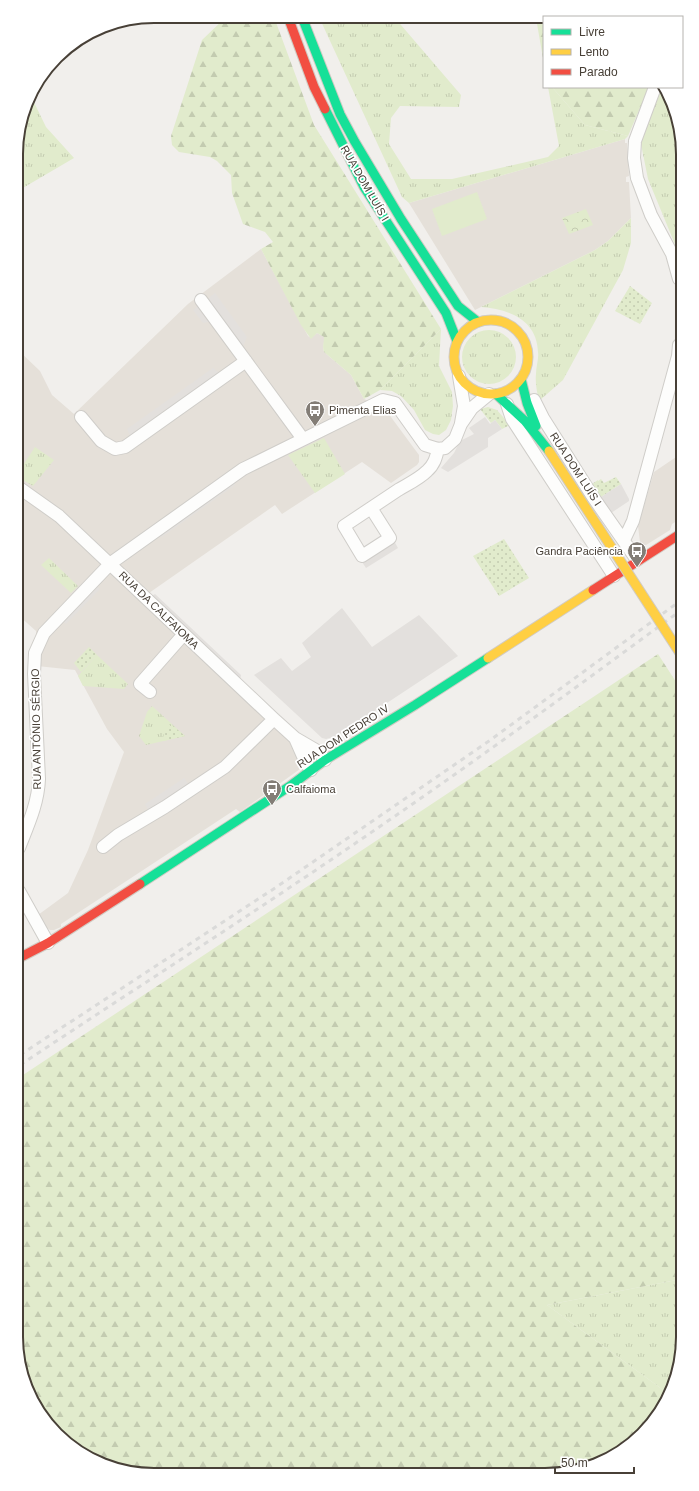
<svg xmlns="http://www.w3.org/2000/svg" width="699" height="1491" viewBox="0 0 699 1491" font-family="Helvetica,sans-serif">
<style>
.residential{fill:#e5e0d9}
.grass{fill:url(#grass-tufts)}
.forest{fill:url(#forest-firs)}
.park{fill:url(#park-crowns)}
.garden{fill:url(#garden-dots)}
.pitch{fill:#e1ebcc}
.parking{fill:#e3e0dd}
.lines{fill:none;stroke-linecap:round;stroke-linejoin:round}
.street-casing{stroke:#cfcdc9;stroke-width:14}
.fast-casing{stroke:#d1cbc3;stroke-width:11}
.slow-casing{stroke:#d1cbc3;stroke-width:11}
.jam-casing{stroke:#d1cbc3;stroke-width:11}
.street{stroke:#fdfdfc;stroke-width:12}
.fast{stroke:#16e098;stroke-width:9}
.slow{stroke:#ffcf43;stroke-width:9}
.jam{stroke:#f24e42;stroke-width:9}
.rail{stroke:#dadad9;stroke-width:3;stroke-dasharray:5 5;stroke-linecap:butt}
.slow-bridge-casing{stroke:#d1cbc3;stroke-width:11;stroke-linecap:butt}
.slow-bridge{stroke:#ffcf43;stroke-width:9}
.labels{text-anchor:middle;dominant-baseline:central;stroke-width:3.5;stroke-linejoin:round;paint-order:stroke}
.street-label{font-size:11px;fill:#484037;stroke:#fff}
.poi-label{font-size:11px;fill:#484037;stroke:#fff;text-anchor:start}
.rim{fill:none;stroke:#484037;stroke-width:2}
</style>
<defs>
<pattern id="grass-tufts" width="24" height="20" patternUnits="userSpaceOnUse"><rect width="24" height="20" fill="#e1ebcc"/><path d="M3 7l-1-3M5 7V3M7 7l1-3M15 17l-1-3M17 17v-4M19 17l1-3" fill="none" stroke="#c3cbb0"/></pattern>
<pattern id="forest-firs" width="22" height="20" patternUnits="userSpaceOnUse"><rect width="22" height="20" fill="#e1ebcc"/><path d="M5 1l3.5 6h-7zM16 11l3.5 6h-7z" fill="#c3cbb0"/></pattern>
<pattern id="park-crowns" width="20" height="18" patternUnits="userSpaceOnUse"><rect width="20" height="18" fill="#e1ebcc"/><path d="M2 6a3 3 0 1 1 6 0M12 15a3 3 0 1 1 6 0" fill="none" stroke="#c3cbb0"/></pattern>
<pattern id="garden-dots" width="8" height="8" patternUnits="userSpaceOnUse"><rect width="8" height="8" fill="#e1ebcc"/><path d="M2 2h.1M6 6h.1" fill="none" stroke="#c3cbb0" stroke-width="1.8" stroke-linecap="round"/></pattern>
</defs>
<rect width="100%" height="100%" fill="#f1efec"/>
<path class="residential" d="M625 139V143H627L629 176 626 177V182H629L631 218 608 241 595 250 475 310 409 203Z
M261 249 308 336 311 338 317 333 324 337V342L323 348 324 352 351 375 364 399 385 409 419 455V462L417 465 391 483 362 462 282 514 275 505 149 593 57 507 18 482 17 349 40 371 52 395 74 414 188 304Z
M679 455 680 519 672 524 670 530 646 545H642L640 542 638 526 654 472Z
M18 494 52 516 290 740 301 764 300 769 240 812 236 809 61 924V927L54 930H50L46 927 38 915 68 893 88 850 124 752 107 729 75 670 37 666 36 631 18 615Z"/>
<path class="grass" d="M319 17 395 18 461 95 459 107 400 106 391 118 389 144 411 179H452L548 157 559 146 548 87H552L585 125 628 136 625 139 409 203 402 197Z
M660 87H665L678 118 679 254 648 179 641 144 649 111Z
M30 94 46 127 74 158 16 192V144Z
M631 218V243L623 270 563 380 539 401C537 392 535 383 536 374 536 366 539 359 538 352 537 319 508 309 481 307L595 250 608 241Z
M441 329 439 366 452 392 453 406 451 420 446 430 439 435 433 434 425 430 414 410 401 396 392 391 380 390Z
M462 357a27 27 0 1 1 54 0a27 27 0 1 1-54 0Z
M324 438 345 474 315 493 288 455Z
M35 447 54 460 33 486 18 477V473Z
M49 558 78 586 71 593 41 565Z
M97 655 128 684 124 689 83 686 78 676Z
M152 706 185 736 146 745 139 736 147 712Z
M682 1279 683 1347 673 1390 670 1395 547 1305Z"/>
<path class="forest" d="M227 16 274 17 314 125 441 329 380 390 364 399 351 375 324 352C322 347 324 342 324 337L317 333 311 339 301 325 261 249 273 242 265 232 243 224 232 193 231 175 217 161 210 157 179 152 172 145 171 136 202 40Z
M536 18H544V64Z
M552 87H649L628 136 585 125Z
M658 654 680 688 682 1279 547 1305 670 1395 654 1421 622 1452 581 1470 127 1472 63 1441 39 1414 21 1373 20 1077Z"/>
<path class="park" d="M586 209 593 225 569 234 562 218Z"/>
<path class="garden" d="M630 286 652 303 640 324 615 311Z
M488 407 497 410 510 425 502 429 495 420 491 423 480 409Z
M616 477 621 484 601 497 592 484 598 480V481L601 479 604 483Z
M504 539 529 578 499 596 473 556Z
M89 647 97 655 81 672 74 663Z
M172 725 185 736 163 741 164 729Z"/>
<path class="pitch" d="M477 192 487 219 442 236 432 209Z"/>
<path class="parking" d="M215 293 247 337 240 353 216 321 203 323 193 310Z
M213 368 224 377 133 442 127 429Z
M485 417 490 424 495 420 502 429 488 438V447L448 472 441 468 454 453 460 441 474 434 469 428Z
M233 477 235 485 162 537 153 534Z
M621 484 629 499V501L611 513 601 497Z
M394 541 398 548 366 568 362 562Z
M92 582 100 589 66 624 59 618Z
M155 594 241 675 239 686 147 599Z
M342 608 372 647 419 615 458 656 337 736 326 739 322 738 254 675 281 658 292 671 311 657 302 643Z
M184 778 192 789 151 815 145 804Z"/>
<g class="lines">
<defs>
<path id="street" d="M655 87 635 141 634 158 637 178 651 215 672 254 679 279
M201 300 303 439
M459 376 464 406 461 423
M534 400 543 418 593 497 637 560
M507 404 512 419 614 576
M81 417 101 441 115 449 125 447 246 361
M18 487 59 516 274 719 295 738 319 752 325 760
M371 508 390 538 362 556 344 526C362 514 380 502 398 490 408 484 419 479 427 471 434 465 436 458 438 449
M624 540 633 521 678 356 679 345
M150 692 140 684 184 634
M295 738 306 763 311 770
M103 847 118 835 165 807 225 767 274 719
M19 848C28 825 38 804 39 779L34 674 35 653 44 633 111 563 243 469 383 400 395 403 425 445 438 449 445 448 455 439 461 424 472 408 489 394
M19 891 48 943"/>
<path id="fast" d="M302 17 340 114 355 142 401 219 458 306 478 322
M325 109 364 187 446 313 457 341
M521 379 527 403 536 426
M496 394 525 421 549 451
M140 884 290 786 325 760 415 705 488 658"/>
<path id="slow" d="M454 357a37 37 0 1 1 74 0a37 37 0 1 1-74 0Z
M488 658 593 590"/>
<path id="jam" d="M288 17 314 87 325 109
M593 590 680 534
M19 958 48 943 140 884"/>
</defs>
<use href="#street" class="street-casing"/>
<use href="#fast" class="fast-casing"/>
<use href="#slow" class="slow-casing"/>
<use href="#jam" class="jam-casing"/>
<use href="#street" class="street"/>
<use href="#fast" class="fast"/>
<use href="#slow" class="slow"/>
<use href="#jam" class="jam"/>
<path class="rail" d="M20 1055 275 888 489 741 680 601
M20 1065C141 985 263 907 382 825 483 756 582 683 680 611"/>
<defs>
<path id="slow-bridge" d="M549 451 680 653"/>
</defs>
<use href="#slow-bridge" class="slow-bridge-casing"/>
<use href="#slow-bridge" class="slow-bridge"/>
</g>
<defs>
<symbol id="bus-pin" viewBox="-11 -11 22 30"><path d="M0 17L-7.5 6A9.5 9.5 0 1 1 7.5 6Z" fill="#837d76" stroke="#fff"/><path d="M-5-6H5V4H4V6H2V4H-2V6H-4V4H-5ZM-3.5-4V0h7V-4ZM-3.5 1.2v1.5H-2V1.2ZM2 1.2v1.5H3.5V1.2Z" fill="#fff"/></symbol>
</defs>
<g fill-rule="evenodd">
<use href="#bus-pin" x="304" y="399" width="22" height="30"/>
<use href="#bus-pin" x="626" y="540" width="22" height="30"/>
<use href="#bus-pin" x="261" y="778" width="22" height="30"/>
</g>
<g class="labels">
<g class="street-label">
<text transform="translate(365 183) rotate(60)">RUA DOM LUÍS I</text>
<text transform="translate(576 469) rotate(57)">RUA DOM LUÍS I</text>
<text transform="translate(159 610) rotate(44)">RUA DA CALFAIOMA</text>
<text transform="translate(36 729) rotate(-91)">RUA ANTÓNIO SÉRGIO</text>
<text transform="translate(343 736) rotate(-33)">RUA DOM PEDRO IV</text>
</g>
<g class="poi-label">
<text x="329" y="410">Pimenta Elias</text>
<text x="623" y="551" text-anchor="end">Gandra Paciência</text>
<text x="286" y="789">Calfaioma</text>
</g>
</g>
<path d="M0 0H699V1491H0ZM154 23H545A131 131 0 0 1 676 154V1337A131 131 0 0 1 545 1468H154A131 131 0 0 1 23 1337V154A131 131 0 0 1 154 23Z" fill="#fff" fill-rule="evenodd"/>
<path class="rim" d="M154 23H545A131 131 0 0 1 676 154V1337A131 131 0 0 1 545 1468H154A131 131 0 0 1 23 1337V154A131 131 0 0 1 154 23Z"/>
<rect x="543" y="16" width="140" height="72" fill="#ffffff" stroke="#b6b3af"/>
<rect x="551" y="29" width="20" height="6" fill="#16e098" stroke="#b6b3af"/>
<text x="579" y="36" font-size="12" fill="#484037">Livre</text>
<rect x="551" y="49" width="20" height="6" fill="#ffcf43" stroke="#b6b3af"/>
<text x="579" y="56" font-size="12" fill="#484037">Lento</text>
<rect x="551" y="69" width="20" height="6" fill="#f24e42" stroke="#b6b3af"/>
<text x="579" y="76" font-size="12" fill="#484037">Parado</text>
<path d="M555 1467v6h79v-6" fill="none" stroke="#484037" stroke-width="2"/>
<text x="561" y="1467" font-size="12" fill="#484037" stroke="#ffffff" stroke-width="3" paint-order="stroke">50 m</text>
</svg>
